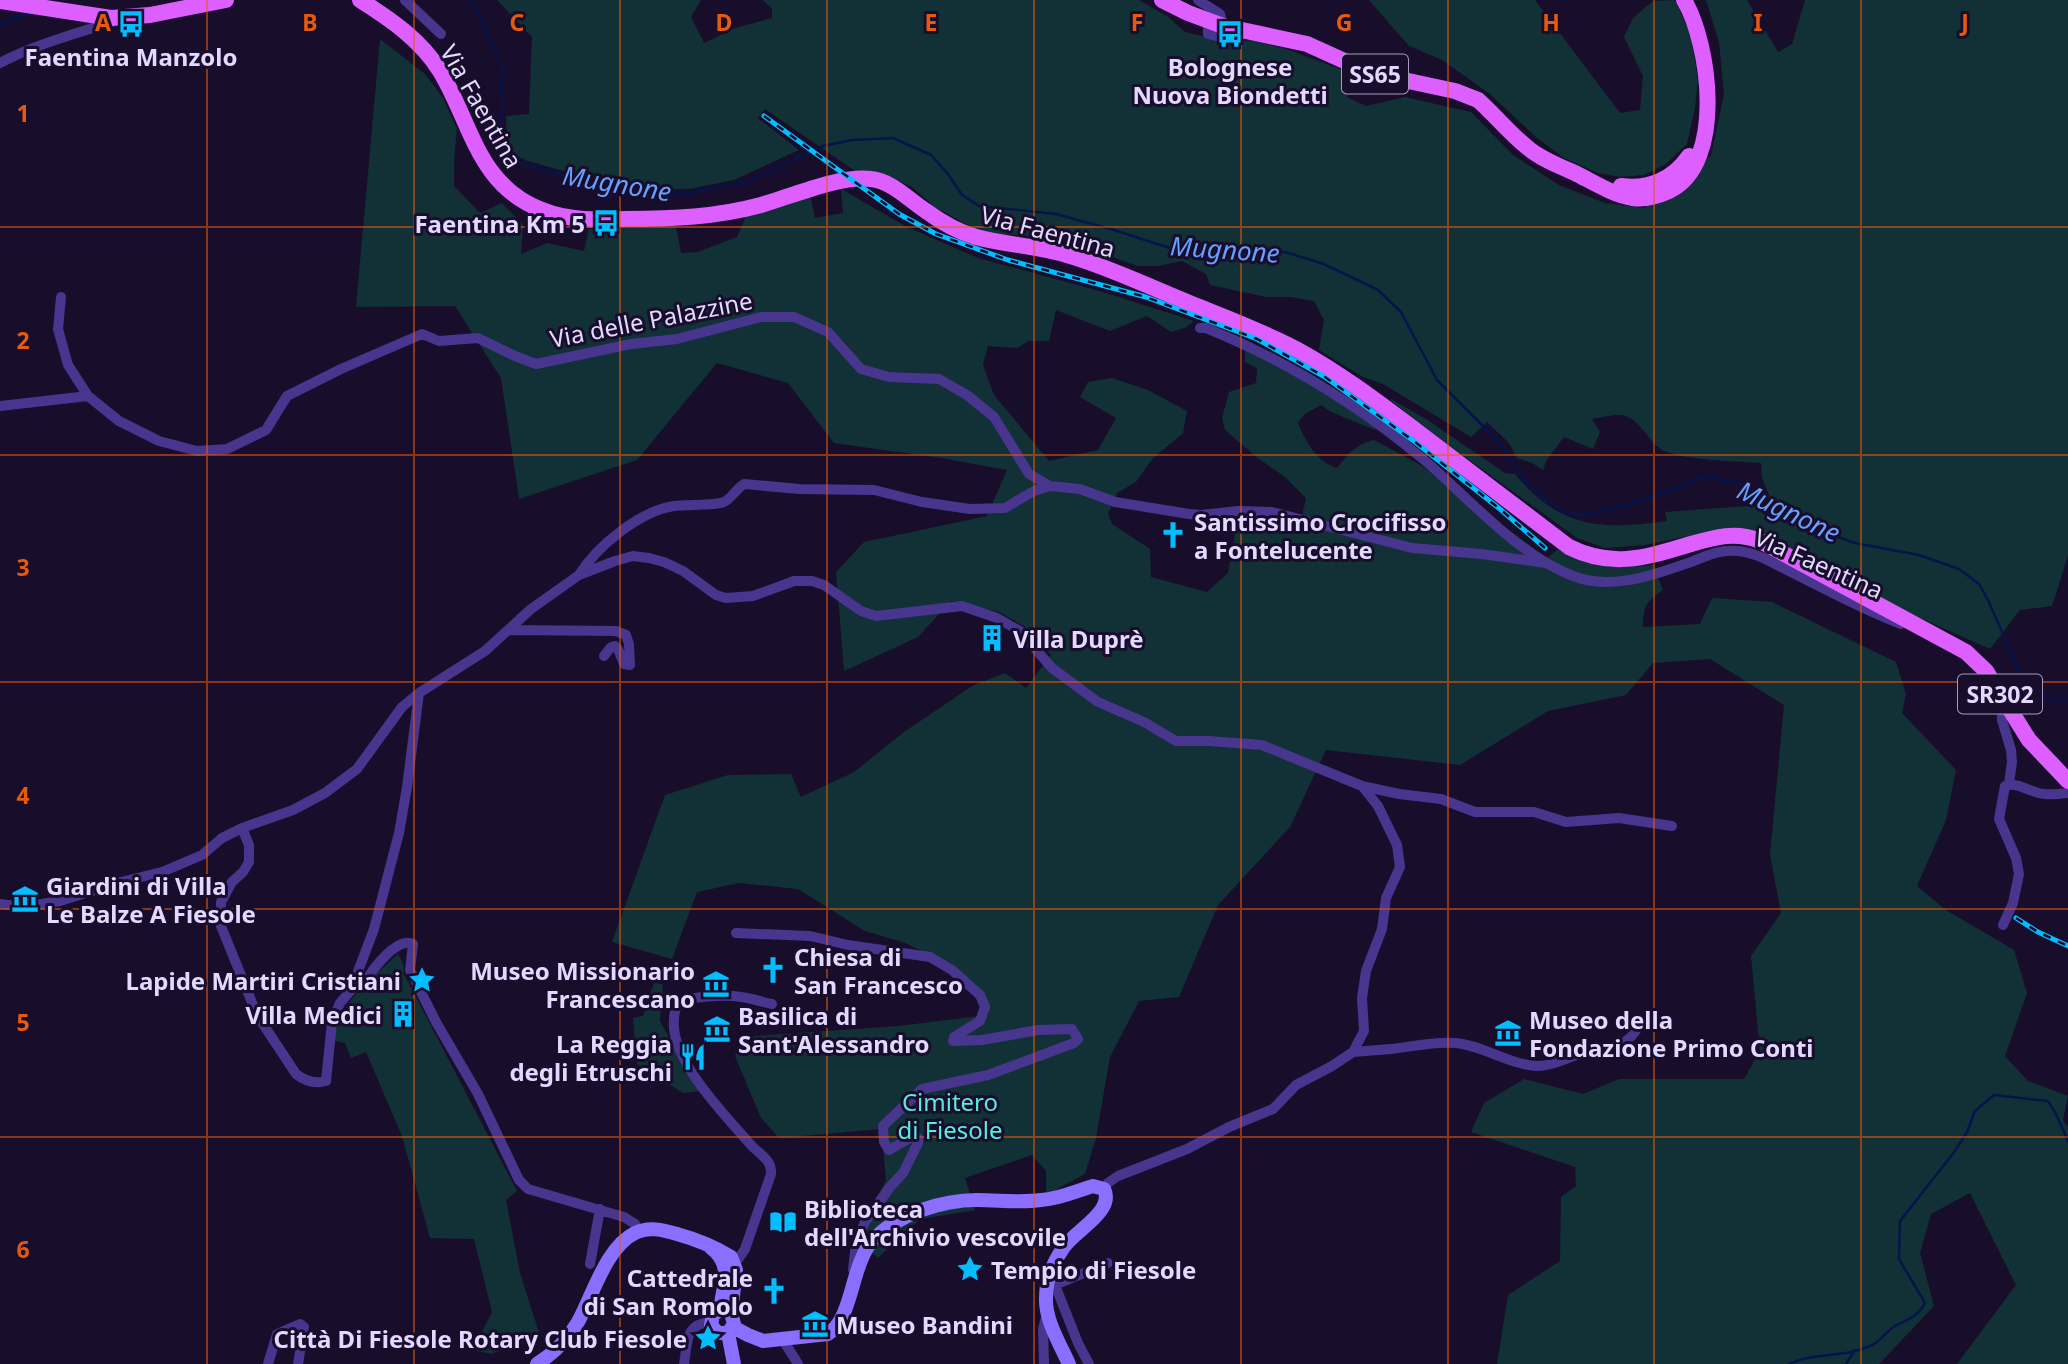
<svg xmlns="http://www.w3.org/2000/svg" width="2068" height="1364" viewBox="0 0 2068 1364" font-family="'Noto Sans',sans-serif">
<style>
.green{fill:#113136}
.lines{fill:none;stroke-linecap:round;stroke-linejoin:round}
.stream{stroke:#06144c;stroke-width:2.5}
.street{stroke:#47358e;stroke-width:10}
.secondary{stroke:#8a6fff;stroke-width:14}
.primary{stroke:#dd5fff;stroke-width:16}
.rail-casing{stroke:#04bdff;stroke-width:5}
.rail{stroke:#180e2b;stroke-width:2.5;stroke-dasharray:8;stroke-linecap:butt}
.grid{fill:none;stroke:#e8590c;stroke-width:2;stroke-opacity:0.55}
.labels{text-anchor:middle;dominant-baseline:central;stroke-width:6;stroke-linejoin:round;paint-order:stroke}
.shield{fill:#180e2b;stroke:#a69bbf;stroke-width:2}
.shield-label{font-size:23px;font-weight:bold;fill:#e3d8ff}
.poi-label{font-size:24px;font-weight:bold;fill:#e3d8ff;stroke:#180e2b;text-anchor:start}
.street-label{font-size:24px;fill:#e3d8ff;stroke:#180e2b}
.park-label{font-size:24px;fill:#58ebde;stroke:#180e2b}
.water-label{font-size:26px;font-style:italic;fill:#669fff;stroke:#180e2b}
.grid-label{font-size:23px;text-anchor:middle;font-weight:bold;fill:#e8590c;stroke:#180e2b;stroke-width:6;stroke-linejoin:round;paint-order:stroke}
</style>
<rect width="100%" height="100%" fill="#180e2b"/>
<path class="green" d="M497 0H701L691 17 704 43 735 28 772 18V9L763 0H1139L1168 17 1185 32 1232 43 1250 40 1286 49 1348 72 1347 97 1366 106 1405 97 1471 112 1513 155 1559 185 1605 203 1644 208 1679 191 1711 155 1724 94 1719 42 1706 0H1747L1778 52 1792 44 1805 0H2068V556L2052 606 2020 610 1990 649 1909 613 1760 536 1729 528 1645 545 1605 548 1577 538 1454 449 1390 400 1391 399 1426 419 1505 473 1515 474C1561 529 1601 530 1667 521L1665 512 1761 505 1769 495 1762 478 1761 463C1737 461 1684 460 1664 451 1658 448 1652 442 1648 436 1628 410 1623 413 1592 419L1600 432 1593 449 1564 437 1546 461 1543 470 1532 463 1517 458 1509 443 1487 422 1471 437 1383 384 1363 377 1319 350 1324 320 1314 301 1291 297H1266L1210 285 1206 274 1182 261 1158 266H1137L1064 239 992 233 969 226 935 207 912 187 884 174 855 171 765 109 758 118 799 150 734 180 689 189H662L578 175 528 161 514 155 507 142 506 116 529 114 532 37Z
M1369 0H1535L1620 113 1640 110 1643 76 1624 37 1633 18 1653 1 1675 0 1691 36 1698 80 1695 108 1687 144 1666 164 1644 175 1620 177 1598 173 1564 158 1537 138 1490 94 1442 60 1409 46Z
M380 39 425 74 443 98 457 129 454 160V186L480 213 502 203 523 225 521 254 547 243 584 251 589 229 676 227 681 253 698 252 737 237 746 216 810 194 815 218 843 213 841 189 907 227 978 258 1103 292 1194 321 1185 328 1171 332 1147 316 1110 331 1056 310 1049 341H1029L1017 348 988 346 983 365 994 395 1049 461 1098 450 1116 418 1080 397 1088 382 1112 378 1148 390 1187 411 1183 433 1152 459 1136 482 1117 493 1108 514 1112 524 1150 549 1151 577 1207 592 1228 573 1236 527 1253 523 1300 526 1306 498 1285 477 1259 459 1225 430 1222 418 1229 392 1256 383 1257 368 1245 362V350L1296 374 1377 425 1375 430 1331 412 1321 405 1305 414 1298 422C1304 440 1318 463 1337 468 1348 454 1356 444 1374 440L1419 464 1547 558 1558 549C1590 569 1616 568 1653 565L1663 590C1646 601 1643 607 1643 627L1700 624 1712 598 1772 602 1896 662 1906 694 1902 713 1956 770 1946 820 1917 886 1946 910 2014 950 2027 993 2005 1056 2028 1081 2068 1096 2063 1120 2068 1127V1364H1957L2016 1285 1970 1193 1931 1214 1920 1253 1934 1306 1879 1364H1497L1508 1295 1560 1261 1561 1197 1576 1186 1575 1167 1471 1132 1484 1103 1524 1079 1583 1094 1619 1079H1744L1760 1051 1751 956 1781 913 1770 855 1784 705 1710 659 1653 663 1626 695 1548 711 1460 765 1326 750 1290 827 1218 905 1179 997 1139 1001 1110 1057 1096 1138 1085 1174 1046 1195V1171L1032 1155 965 1178 975 1210 921 1219 904 1232 878 1258 856 1240 886 1180 881 1129 779 1138 761 1118 735 1056 742 1037 898 1026 988 1015 986 997 950 964 905 943 865 931 798 889 739 883 697 892 672 959 612 942 665 795 728 775 791 774 801 797 854 772 904 732 972 686 1005 673 1026 688 1051 655 1024 626 999 612 951 601 918 637 844 671 836 572 864 542 987 516 1007 470 941 458 834 443 788 383 717 363 637 460 519 499 501 378 455 306 356 307Z
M398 954 403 963 404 974 517 1191 506 1200 520 1273 540 1336 491 1354 473 1350 492 1312 474 1239 430 1238 402 1136 366 1052 351 1058 345 1043 331 1040C343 999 368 982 398 954Z
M654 983 663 984 660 1021 693 1082 701 1091 683 1093 637 1064 633 1018 643 1016Z"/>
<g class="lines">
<path class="stream" d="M472 0 503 68 505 78 501 86 503 104 500 123 504 148 513 161 561 175 633 189 678 195 747 182 823 146 852 140 893 138 931 155 948 174 962 195 979 206 1056 214 1114 230 1179 251 1207 254 1230 252H1285L1324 264 1378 290 1401 312 1437 380 1499 442 1525 482 1545 500 1568 513 1583 515 1630 504 1680 487 1700 478 1712 477 1746 486 1771 508 1794 517 1824 532 1855 543 1919 555 1959 569 1979 584 1988 600 2019 671 2029 685 2038 695 2056 700H2068
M0 24 30 13
M1789 1364C1814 1352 1844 1358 1870 1346 1881 1342 1886 1331 1895 1326 1908 1319 1919 1316 1925 1303L1899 1259 1900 1221 1955 1151 1967 1132 1975 1111 1994 1095 2048 1101 2055 1112 2068 1141
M1846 1364 1855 1350"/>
<path class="street" d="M405 0 441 34
M1198 0 1220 14 1223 26
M1208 21V34L1236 41 1244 31
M0 63C36 44 76 34 114 21
M61 297 58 329 68 365 88 396
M1200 328H1206C1285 360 1357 404 1423 459 1469 498 1516 554 1573 576 1612 591 1654 575 1691 562 1706 556 1721 549 1737 551 1756 552 1774 564 1791 572 1827 590 1863 610 1901 624
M0 406 88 396 119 421 159 441 197 451 227 449 266 430 287 396 341 369 422 334 439 341 478 338 515 356 536 364 631 344 677 339 761 317H794L828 332 861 369 889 377 939 379 967 395 994 417 1029 474 1050 486
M579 575C597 546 640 511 674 506 687 504 714 506 724 502 731 499 737 488 744 484L799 489 874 490 922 502 970 509 1005 508 1034 491 1050 486 1080 489 1115 502 1189 514 1201 515 1238 511 1272 512 1412 548 1482 554 1546 563
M508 630 616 631 626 635 629 644 630 665 624 664 618 649 615 646 611 647 604 656
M2002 702V720L2011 750 2012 762 2009 784
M1362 786 1399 794 1441 799 1475 812H1534L1566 822 1619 818 1672 826
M242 828 249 845V862L243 872 232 882 221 902V926L257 1015 296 1074C305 1081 315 1084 326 1081L332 1022 340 1003 358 982
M0 904 24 907 60 901 121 882 162 872 202 855 222 838 242 828 293 810 325 793 357 769 402 707 419 693 485 651 531 609 579 575 615 561 633 556 649 558 664 562 683 571 716 595 726 598 753 596 794 581H812L824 585 861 611 876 616 962 606 997 618 1020 631 1052 668 1098 702 1144 722 1176 741H1209L1262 745 1362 786 1378 806 1397 845 1400 867 1386 898 1382 929 1366 971 1362 998 1364 1031 1353 1052 1332 1066 1296 1085 1273 1109 1229 1127 1187 1149 1118 1176 1108 1183 1104 1189
M2003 925 2013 903 2019 874 2016 858 1999 819 2005 786C2017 781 2031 793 2044 794 2052 795 2060 794 2068 793
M736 933 810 936 848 945 930 957 952 970 980 995 985 1007 980 1021 954 1037 953 1041 982 1040 1038 1030 1072 1029 1078 1039 1074 1043 988 1075 922 1089 883 1126 884 1142 889 1150 912 1137 918 1138V1143L903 1173 890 1187 865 1222 856 1243 853 1270
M358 982 362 984 365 982C373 969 397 936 413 944L410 970 436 1022 478 1094 519 1180 528 1189 624 1217 635 1224 638 1231
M358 982 356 978 357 974 374 929 399 833 407 787 419 693
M1353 1052C1365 1051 1378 1050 1391 1049 1412 1047 1433 1041 1455 1043 1483 1045 1509 1065 1538 1066 1551 1066 1562 1060 1574 1056 1598 1048 1626 1053 1639 1025
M590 1264 600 1209
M730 1264 739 1258 745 1249 771 1174C772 1159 760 1155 751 1145 726 1116 670 1060 674 1020 674 1015 675 1009 678 1005 686 995 728 995 741 997 751 998 762 1002 772 1004
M1055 1285 1078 1343 1089 1364
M1050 1287 1108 1263
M835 1330H870
M783 1340 798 1364
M268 1364 277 1334 300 1324 304 1327 298 1364
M684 1364C688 1342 684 1324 711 1322
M1044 1364 1043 1329 1047 1313"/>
<path class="secondary" d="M733 1327 748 1335 763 1341 828 1334C854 1317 850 1264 874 1239 898 1214 942 1200 977 1200 999 1200 1020 1203 1041 1200 1060 1199 1076 1191 1093 1186L1104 1189C1115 1211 1076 1230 1064 1247 1053 1262 1046 1280 1046 1298 1045 1320 1060 1344 1069 1364
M728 1333 734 1364
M537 1364C554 1353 568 1339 578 1322 593 1295 606 1247 635 1233 649 1226 663 1230 677 1234 695 1239 715 1247 731 1257L736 1270 731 1313 734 1324 728 1333H718L711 1325 713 1315 720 1310C723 1285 734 1265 710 1247"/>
<path class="primary" d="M360 0C390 19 421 40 440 71 472 124 477 185 542 210 569 221 598 220 626 219 672 219 717 217 761 205 792 196 840 175 871 179 892 181 909 200 926 211 941 222 958 232 976 237 1006 245 1038 246 1067 255 1109 267 1147 286 1187 302 1224 317 1262 331 1298 350 1338 372 1374 399 1410 426 1463 466 1516 507 1569 547 1613 569 1647 557 1691 544 1715 537 1736 531 1760 541L1966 652 1986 671 2029 740 2068 781
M1162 0 1188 13 1223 26 1307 44 1371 73 1455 91 1478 100C1495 115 1510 134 1528 148 1541 159 1559 166 1575 173 1593 182 1613 195 1633 198 1646 200 1658 196 1669 191 1726 164 1710 44 1684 0
M0 1 111 18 150 15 226 0
M1621 186C1649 190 1673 179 1689 156"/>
<defs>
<path id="rail" d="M764 116 899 214 936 234 1008 260 1146 297 1257 339 1325 377 1415 442 1500 509 1545 548
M2016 918 2038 932 2068 946"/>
</defs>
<use href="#rail" class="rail-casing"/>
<use href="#rail" class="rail"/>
</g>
<path class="grid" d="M207 0V1364M414 0V1364M620 0V1364M827 0V1364M1034 0V1364M1241 0V1364M1448 0V1364M1654 0V1364M1861 0V1364M0 227H2068M0 455H2068M0 682H2068M0 909H2068M0 1137H2068"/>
<defs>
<symbol id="bus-bare" viewBox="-9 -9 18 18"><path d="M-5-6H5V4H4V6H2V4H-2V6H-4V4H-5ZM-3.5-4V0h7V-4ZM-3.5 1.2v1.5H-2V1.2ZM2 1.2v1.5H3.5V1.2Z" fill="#04bdff" stroke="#180e2b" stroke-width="2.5" paint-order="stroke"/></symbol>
<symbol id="church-bare" viewBox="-9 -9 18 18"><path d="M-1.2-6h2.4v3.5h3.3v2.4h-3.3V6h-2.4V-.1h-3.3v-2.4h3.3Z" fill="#04bdff" stroke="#180e2b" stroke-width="2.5" paint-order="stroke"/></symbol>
<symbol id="building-bare" viewBox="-9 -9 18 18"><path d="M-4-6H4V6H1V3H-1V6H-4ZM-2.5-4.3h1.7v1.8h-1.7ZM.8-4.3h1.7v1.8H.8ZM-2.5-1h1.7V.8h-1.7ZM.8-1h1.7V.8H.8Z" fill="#04bdff" stroke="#180e2b" stroke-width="2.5" paint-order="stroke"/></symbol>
<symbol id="museum-bare" viewBox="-9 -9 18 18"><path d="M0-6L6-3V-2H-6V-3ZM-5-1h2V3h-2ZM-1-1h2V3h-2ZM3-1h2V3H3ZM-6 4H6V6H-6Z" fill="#04bdff" stroke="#180e2b" stroke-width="2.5" paint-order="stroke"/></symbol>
<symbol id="sight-bare" viewBox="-9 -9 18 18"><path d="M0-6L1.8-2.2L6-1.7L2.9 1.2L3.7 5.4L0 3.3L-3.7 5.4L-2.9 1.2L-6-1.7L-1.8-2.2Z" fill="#04bdff" stroke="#180e2b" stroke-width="2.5" paint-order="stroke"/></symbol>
<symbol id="restaurant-bare" viewBox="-9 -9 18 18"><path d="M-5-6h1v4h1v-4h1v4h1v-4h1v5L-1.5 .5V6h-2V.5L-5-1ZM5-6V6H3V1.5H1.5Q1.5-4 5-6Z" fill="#04bdff" stroke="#180e2b" stroke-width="2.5" paint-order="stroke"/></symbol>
<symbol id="library-bare" viewBox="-9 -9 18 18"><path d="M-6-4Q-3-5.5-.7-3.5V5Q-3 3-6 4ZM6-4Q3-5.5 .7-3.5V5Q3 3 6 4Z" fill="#04bdff" stroke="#180e2b" stroke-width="2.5" paint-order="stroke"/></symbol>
</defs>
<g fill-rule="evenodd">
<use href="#bus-bare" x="112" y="5" width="38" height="38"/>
<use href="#bus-bare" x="1211" y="15" width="38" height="38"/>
<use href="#bus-bare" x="587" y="204" width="38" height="38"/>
<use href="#church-bare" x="1154" y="516" width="38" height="38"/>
<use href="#building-bare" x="973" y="619" width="38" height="38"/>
<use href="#museum-bare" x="6" y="880" width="38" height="38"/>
<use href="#church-bare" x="754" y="951" width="38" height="38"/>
<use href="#sight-bare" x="403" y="961" width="38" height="38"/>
<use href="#museum-bare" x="697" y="965" width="38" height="38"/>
<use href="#building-bare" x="384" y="995" width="38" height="38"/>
<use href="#museum-bare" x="698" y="1010" width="38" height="38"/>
<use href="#museum-bare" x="1489" y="1014" width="38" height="38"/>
<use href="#restaurant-bare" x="674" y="1038" width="38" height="38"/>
<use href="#library-bare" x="764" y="1203" width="38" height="38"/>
<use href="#sight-bare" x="951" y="1250" width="38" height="38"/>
<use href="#church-bare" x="755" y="1272" width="38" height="38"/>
<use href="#museum-bare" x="796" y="1305" width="38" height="38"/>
<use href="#sight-bare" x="689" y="1319" width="38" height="38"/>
</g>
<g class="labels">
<g class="shield">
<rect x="1342" y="54.5" width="66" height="39" rx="5"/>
<rect x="1958" y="674.5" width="84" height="39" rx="5"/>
</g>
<g class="shield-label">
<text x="1375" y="74">SS65</text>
<text x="2000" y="694">SR302</text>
</g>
<g class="poi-label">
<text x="131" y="56" text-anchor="middle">Faentina Manzolo</text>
<text x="1230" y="66" text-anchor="middle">Bolognese<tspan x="1230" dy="28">Nuova Biondetti</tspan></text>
<text x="585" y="223" text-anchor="end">Faentina Km 5</text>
<text x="1194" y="521">Santissimo Crocifisso<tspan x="1194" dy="28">a Fontelucente</tspan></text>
<text x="1013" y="638">Villa Duprè</text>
<text x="46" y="885">Giardini di Villa<tspan x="46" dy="28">Le Balze A Fiesole</tspan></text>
<text x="794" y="956">Chiesa di<tspan x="794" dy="28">San Francesco</tspan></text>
<text x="695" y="970" text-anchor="end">Museo Missionario<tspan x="695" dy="28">Francescano</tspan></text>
<text x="401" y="980" text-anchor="end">Lapide Martiri Cristiani</text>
<text x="382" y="1014" text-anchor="end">Villa Medici</text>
<text x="738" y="1015">Basilica di<tspan x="738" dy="28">Sant'Alessandro</tspan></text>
<text x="1529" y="1019">Museo della<tspan x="1529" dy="28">Fondazione Primo Conti</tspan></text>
<text x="672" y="1043" text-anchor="end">La Reggia<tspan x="672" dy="28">degli Etruschi</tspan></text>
<text x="804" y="1208">Biblioteca<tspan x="804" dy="28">dell'Archivio vescovile</tspan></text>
<text x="991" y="1269">Tempio di Fiesole</text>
<text x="753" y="1277" text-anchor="end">Cattedrale<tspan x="753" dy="28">di San Romolo</tspan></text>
<text x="836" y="1324">Museo Bandini</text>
<text x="687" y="1338" text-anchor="end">Città Di Fiesole Rotary Club Fiesole</text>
</g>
<g class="street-label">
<text transform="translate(482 106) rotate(60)">Via Faentina</text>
<text transform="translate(1048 231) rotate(15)">Via Faentina</text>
<text transform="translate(651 319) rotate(-11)">Via delle Palazzine</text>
<text transform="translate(1819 563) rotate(24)">Via Faentina</text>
</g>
<g class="park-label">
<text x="950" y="1101">Cimitero<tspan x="950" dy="28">di Fiesole</tspan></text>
</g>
<g class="water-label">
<text transform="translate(617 183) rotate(9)">Mugnone</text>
<text transform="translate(1225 249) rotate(4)">Mugnone</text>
<text transform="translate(1789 511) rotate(25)">Mugnone</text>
</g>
</g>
<g class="grid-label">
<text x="103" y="31">A</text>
<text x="310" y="31">B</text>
<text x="517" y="31">C</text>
<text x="724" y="31">D</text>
<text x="931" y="31">E</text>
<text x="1137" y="31">F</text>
<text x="1344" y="31">G</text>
<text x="1551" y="31">H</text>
<text x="1758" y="31">I</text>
<text x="1965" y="31">J</text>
<text x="23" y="122">1</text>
<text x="23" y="349">2</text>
<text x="23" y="576">3</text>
<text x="23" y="804">4</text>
<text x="23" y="1031">5</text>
<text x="23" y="1258">6</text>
</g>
</svg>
